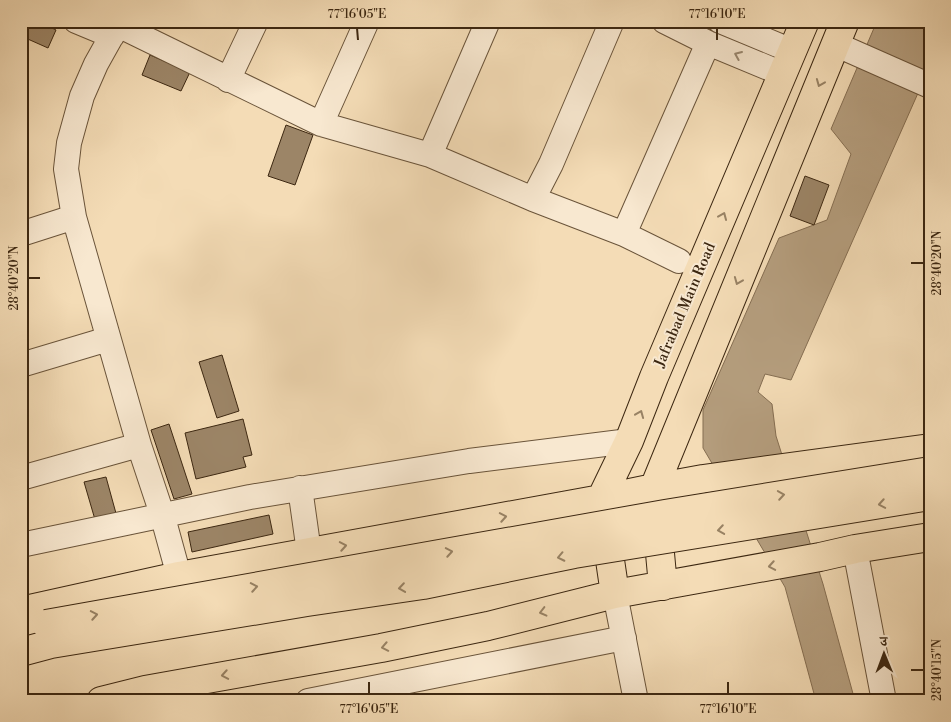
<svg xmlns="http://www.w3.org/2000/svg" width="951" height="722" viewBox="0 0 951 722" font-family="'Libre Bodoni','Noto Serif Devanagari',serif">
<style>
.water{fill:#b59e7e;stroke:#856e52}
.building{fill:#9c8567;stroke:#3c2711}
.lines{fill:none;stroke-linecap:round;stroke-linejoin:round}
.minor-casing{stroke:#6a543a;stroke-width:26}
.major-casing{stroke:#3c2711;stroke-width:30}
.highway-casing{stroke:#3c2711;stroke-width:30}
.minor{stroke:#f8e8d0;stroke-width:24}
.major{stroke:#f4dcb6;stroke-width:28}
.highway{stroke:#f4dcb6;stroke-width:28}
.highway-bridge-casing{stroke:#3c2711;stroke-width:30;stroke-linecap:butt}
.highway-bridge{stroke:#f4dcb6;stroke-width:28}
.oneway{stroke:#9a8870}
.oneway2{stroke:#988264}
.ticks{fill:none;stroke:#3c2711;stroke-width:2}
.labels{text-anchor:middle;dominant-baseline:central;stroke-width:4;stroke-linejoin:round;paint-order:stroke}
.street-label{font-size:15px;fill:#3c2711;stroke:#f8e8d0}
.neatline{fill:none;stroke:#3c2711;stroke-width:2}
.ticks-label{font-size:12px;text-anchor:middle;fill:#3c2711}
</style>
<rect width="100%" height="100%" fill="#f4dcb6"/>
<filter id="stains"><feTurbulence type="fractalNoise" baseFrequency=".004" numOctaves="4"/><feColorMatrix values="0 0 0 0 .2 0 0 0 0 .09 0 0 0 0 .02 0 0 0 .5 -.17"/></filter>
<radialGradient id="worn" r=".72"><stop offset=".6" stop-color="#630" stop-opacity="0"/><stop offset="1" stop-color="#630" stop-opacity=".3"/></radialGradient>
<path class="water" d="M877 21H930V66L791 380 765 374 758 392 772 404 776 436 823 584 855 701H816L785 587 703 448V410L779 238 827 220 851 154 831 129Z"/>
<path class="building" d="M21 21H38L56 30 48 48 21 36Z
M150 55 190 72 181 91 142 75Z
M286 125 313 135 295 185 268 176Z
M805 176 829 185 814 225 790 216Z
M222 355 239 411 217 418 199 362Z
M243 419 252 455 243 457 246 467 196 479 185 433Z
M169 424 192 494 174 499 151 430Z
M106 477 117 517 96 523 84 482Z
M269 515 273 534 192 552 188 532Z"/>
<g class="lines">
<defs>
<path id="minor" d="M76 21 112 36
M120 21 96 64 82 96 69 143 66 169 74 217 139 445 162 514 179 576
M664 21 708 43 783 74
M720 21 792 51
M118 25 321 124 430 155 533 199 624 234 679 261
M835 44 930 86
M228 80 256 21
M321 124 367 21
M430 155 488 21
M533 199 551 164 612 21
M21 234 74 217
M624 234 708 43
M21 365 108 339
M21 478 139 445
M300 488 309 552
M21 545 250 497 469 461 629 441
M855 549 884 701
M615 594 636 701
M308 701 624 638"/>
<path id="major" d="M663 586 654 488 845 21
M615 594 601 499 629 441 654 377 805 21
M21 611 179 576 601 499 654 488 703 479 930 448
M101 701 145 690 381 648 488 626 615 594 820 557 855 549 930 537"/>
<path id="highway" d="M21 629 46 624"/>
</defs>
<use href="#minor" class="minor-casing"/>
<use href="#major" class="major-casing"/>
<use href="#highway" class="highway-casing"/>
<use href="#minor" class="minor"/>
<use href="#major" class="major"/>
<use href="#highway" class="highway"/>
<defs>
<path id="highway-bridge" d="M46 624 665 514 930 471
M21 652 51 644 307 602 423 585 574 554 930 496"/>
</defs>
<use href="#highway-bridge" class="highway-bridge-casing"/>
<use href="#highway-bridge" class="highway-bridge"/>
</g>
<defs><path id="oneway-chevron" d="M-2-3.5L2.5 0L-2 3.5" fill="none" stroke-width="1.6" stroke-linecap="round" stroke-linejoin="round" transform="scale(1.25)"/></defs>
<use class="oneway" href="#oneway-chevron" transform="translate(738 55) rotate(-157)"/>
<g class="oneway2">
<use href="#oneway-chevron" transform="translate(820 83) rotate(112)"/>
<use href="#oneway-chevron" transform="translate(723 216) rotate(-67)"/>
<use href="#oneway-chevron" transform="translate(738 281) rotate(112)"/>
<use href="#oneway-chevron" transform="translate(640 414) rotate(-68)"/>
<use href="#oneway-chevron" transform="translate(781 495) rotate(-9)"/>
<use href="#oneway-chevron" transform="translate(882 504) rotate(170)"/>
<use href="#oneway-chevron" transform="translate(503 517) rotate(-10)"/>
<use href="#oneway-chevron" transform="translate(721 530) rotate(171)"/>
<use href="#oneway-chevron" transform="translate(343 546) rotate(-10)"/>
<use href="#oneway-chevron" transform="translate(449 552) rotate(-10)"/>
<use href="#oneway-chevron" transform="translate(561 557) rotate(168)"/>
<use href="#oneway-chevron" transform="translate(772 566) rotate(170)"/>
<use href="#oneway-chevron" transform="translate(254 587) rotate(-10)"/>
<use href="#oneway-chevron" transform="translate(402 588) rotate(172)"/>
<use href="#oneway-chevron" transform="translate(543 612) rotate(166)"/>
<use href="#oneway-chevron" transform="translate(94 615) rotate(-10)"/>
<use href="#oneway-chevron" transform="translate(385 647) rotate(169)"/>
<use href="#oneway-chevron" transform="translate(225 675) rotate(170)"/>
</g>
<path class="ticks" d="M357 28 358 40M717 28V40M911 263H924M28 278H40M911 670H924M369 682V694M728 682V694"/>
<g class="labels">
<g class="street-label">
<text transform="translate(685 305) rotate(-67)">Jafrabad Main Road</text>
</g>
</g>
<rect width="951" height="722" fill="none" stroke="#f4dcb6" stroke-width="55"/>
<g transform="translate(884 654) rotate(359)" stroke="#f8e8d0" stroke-width="4" paint-order="stroke">
<path d="M0-4L9 19L0 12L-9 19Z" fill="#3c2711"/>
<text y="-8" font-size="14" font-weight="bold" text-anchor="middle" fill="#3c2711">उ</text>
</g>
<rect x="28" y="28" width="896" height="666" class="neatline"/>
<g class="ticks-label">
<text x="357" y="18">77°16'05"E</text>
<text x="717" y="18">77°16'10"E</text>
<text transform="translate(937 263) rotate(-90)" y="4">28°40'20"N</text>
<text transform="translate(14 278) rotate(-90)" y="4">28°40'20"N</text>
<text transform="translate(937 670) rotate(-90)" y="4">28°40'15"N</text>
<text x="369" y="713">77°16'05"E</text>
<text x="728" y="713">77°16'10"E</text>
</g>
<rect width="100%" height="100%" filter="url(#stains)"/>
<rect width="100%" height="100%" fill="url(#worn)"/>
</svg>
